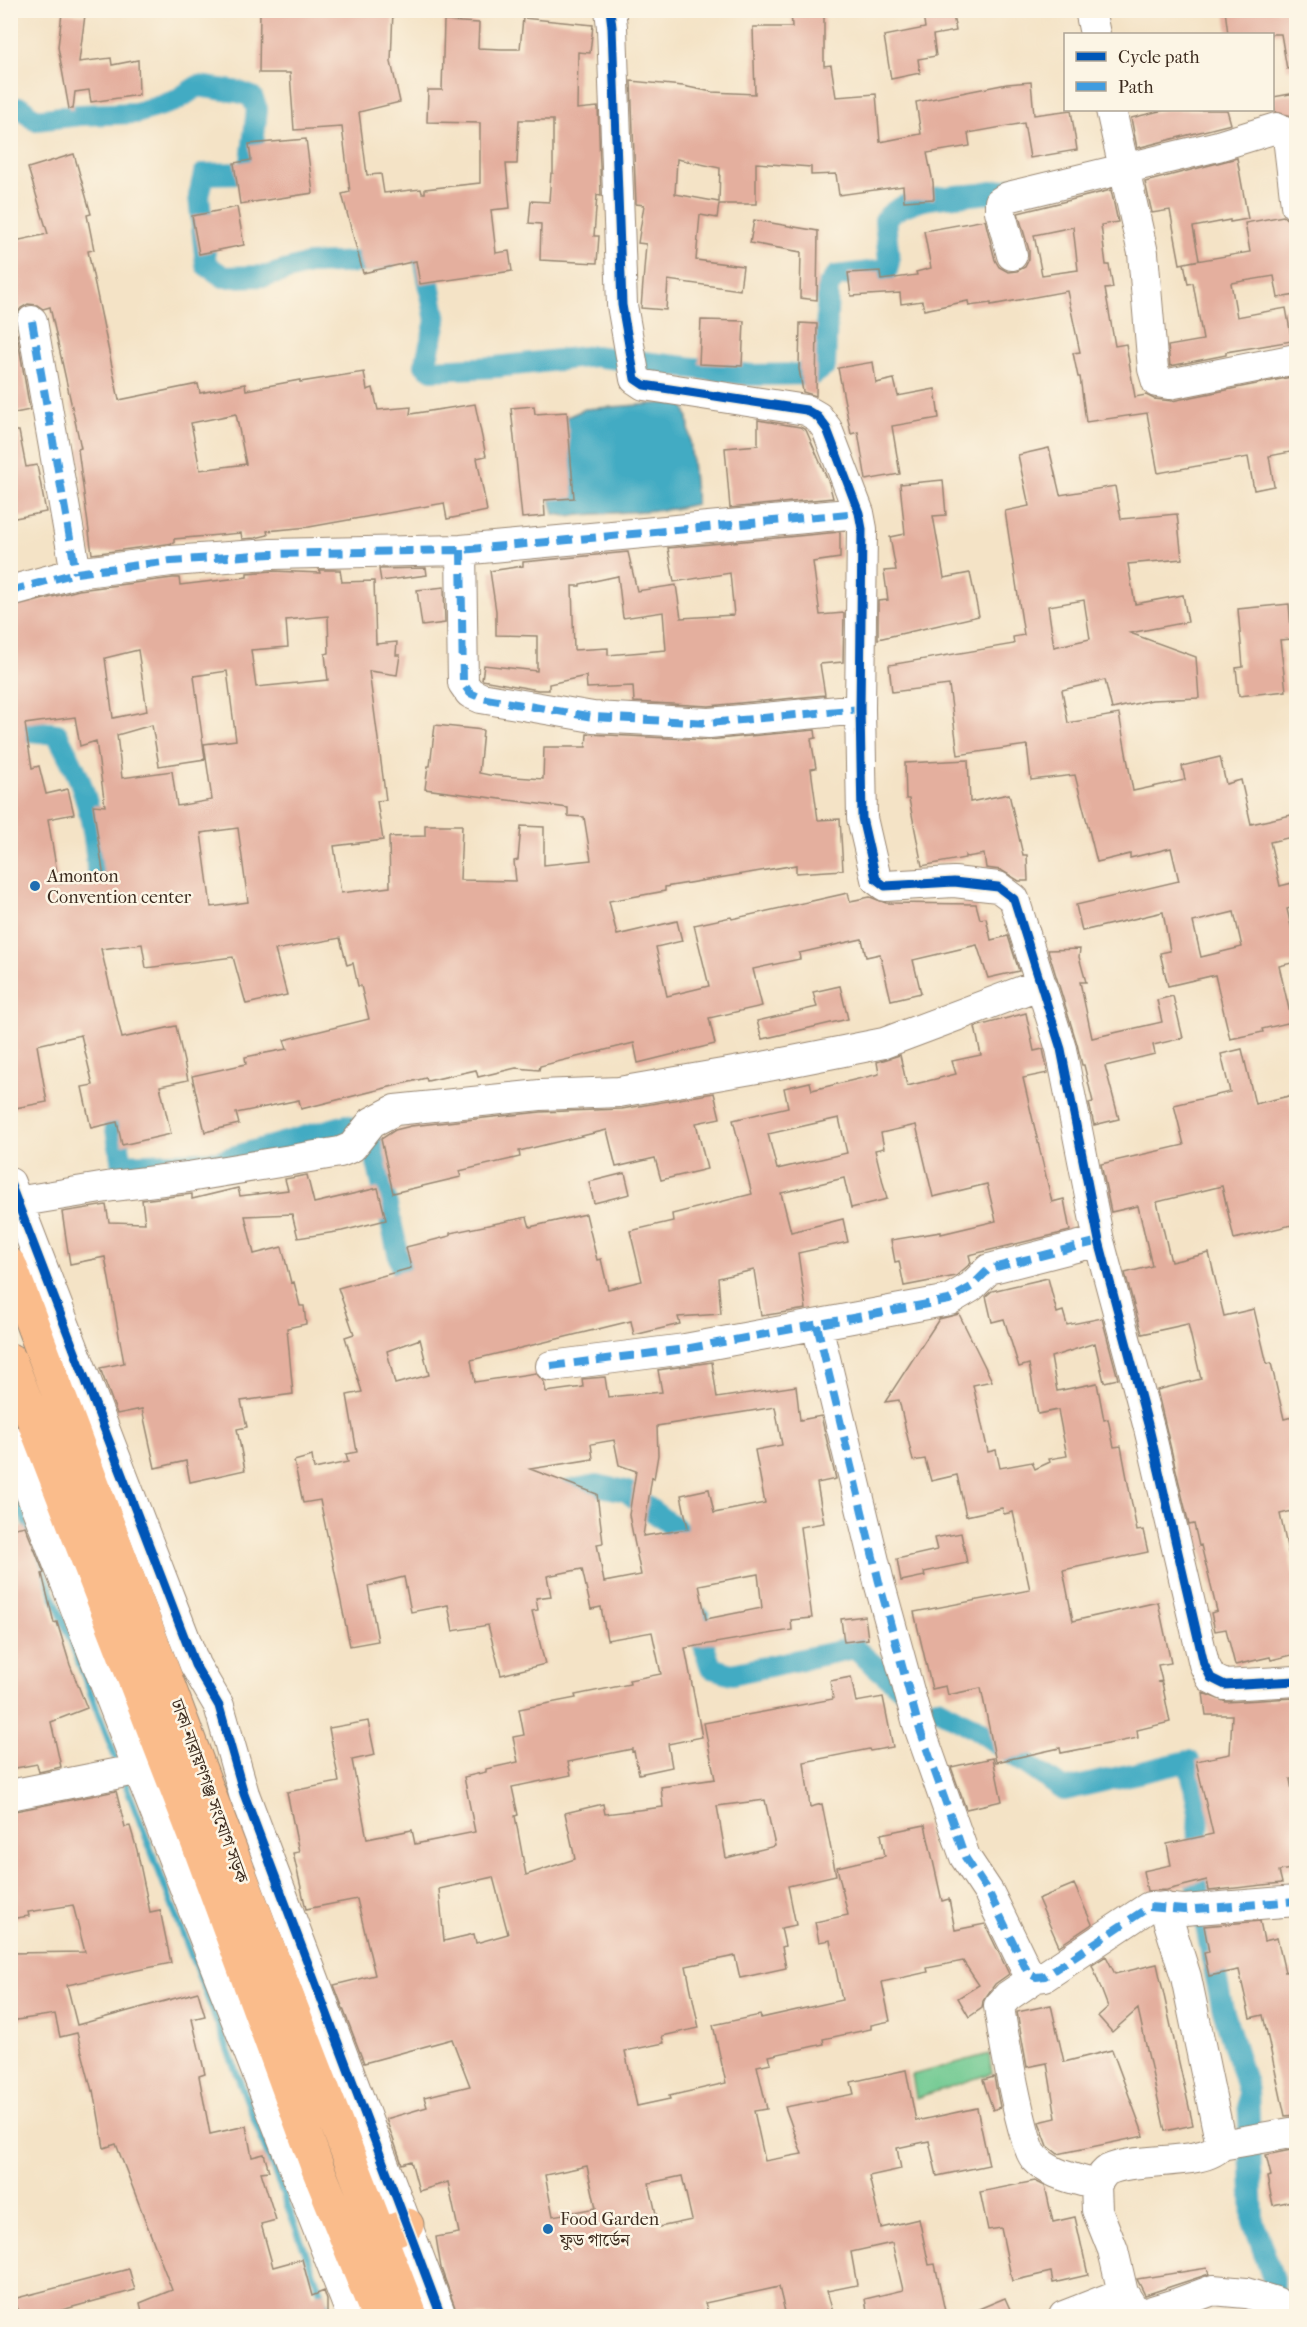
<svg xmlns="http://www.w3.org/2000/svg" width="1307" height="2327" viewBox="0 0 1307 2327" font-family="'IM FELL French Canon','Noto Serif Bengali',serif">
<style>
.green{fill:#6fc991;stroke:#557a58;stroke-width:1.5}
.water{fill:#43abc3;stroke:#3f6a70;stroke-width:1.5}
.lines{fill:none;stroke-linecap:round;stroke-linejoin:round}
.stream{stroke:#43abc3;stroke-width:7}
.canal{stroke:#43abc3;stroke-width:22}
.building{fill:#e4af9e;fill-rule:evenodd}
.minor-casing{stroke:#988672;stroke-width:32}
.major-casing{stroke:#988672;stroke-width:35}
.minor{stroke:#fff;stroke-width:30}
.major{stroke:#fabc8b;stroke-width:33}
.quiet{stroke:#3f9ce0;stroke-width:8;stroke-dasharray:15 8;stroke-linecap:butt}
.cycleway-casing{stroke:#fcf5e5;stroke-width:13}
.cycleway{stroke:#0057b8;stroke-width:9}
.poi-dot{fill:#1f6fb2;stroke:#fcf5e5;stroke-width:2}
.labels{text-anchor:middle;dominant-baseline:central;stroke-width:5;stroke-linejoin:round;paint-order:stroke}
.poi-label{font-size:18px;fill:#3b2a1e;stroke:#fcf5e5;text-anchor:start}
.street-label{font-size:18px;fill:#3b2a1e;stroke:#fcf5e5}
</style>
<rect width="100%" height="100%" fill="#fcf5e5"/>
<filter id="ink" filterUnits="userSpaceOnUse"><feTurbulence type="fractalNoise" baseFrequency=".0167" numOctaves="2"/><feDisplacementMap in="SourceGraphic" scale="12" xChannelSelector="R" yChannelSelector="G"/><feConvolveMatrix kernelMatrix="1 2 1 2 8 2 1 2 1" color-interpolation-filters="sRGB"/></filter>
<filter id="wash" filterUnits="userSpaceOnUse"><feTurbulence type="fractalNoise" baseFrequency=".008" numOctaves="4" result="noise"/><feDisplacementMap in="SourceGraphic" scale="24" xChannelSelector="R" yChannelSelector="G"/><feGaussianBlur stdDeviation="1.35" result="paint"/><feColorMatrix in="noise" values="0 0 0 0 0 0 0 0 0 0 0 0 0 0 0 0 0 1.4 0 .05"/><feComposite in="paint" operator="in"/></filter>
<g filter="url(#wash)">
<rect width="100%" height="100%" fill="#f4e3c6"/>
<path class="green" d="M989 2054 992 2073 916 2098 912 2075Z"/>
<path class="water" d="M665 403 684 406 688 418 696 504 674 509 567 516 554 514 550 498 567 417 585 409Z"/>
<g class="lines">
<path class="stream" d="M10 1483 119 1767
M124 1780 330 2316"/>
<path class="canal" d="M10 109 22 108 35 120 80 115 136 113 175 101 198 86 239 92 252 97 257 109 251 162 245 173 204 174 199 196 206 265 224 277 267 276 309 264 362 262 389 257
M421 255 424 256 436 321 425 365 432 370 496 367 594 356 751 375 814 374 825 366 828 287 836 276 887 270 889 261 885 220C903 196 953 197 981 194 993 192 1005 189 1017 187
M10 734 31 731 57 734C65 750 75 767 81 784 95 823 99 866 97 908
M110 1093 122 1165 218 1161 346 1125 373 1145 409 1300
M550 1494 596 1485 626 1491 687 1537 690 1557
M699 1617 704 1645 711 1668 732 1674 854 1648 902 1689
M937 1708 975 1728 1064 1790 1189 1761 1199 1812 1196 1876 1222 2006 1248 2091 1253 2221 1273 2279 1271 2315"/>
</g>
<g id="blocks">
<path class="building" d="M260 10H393L391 62 400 102 359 112 367 175 381 174 384 193 421 189 422 193H425V189L480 183V123L427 122 428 90H442L444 21 479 23 478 48 501 49H520L523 18 593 25 590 53 578 52 577 109 598 107 601 196 597 195 594 236H599L597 263 540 260 541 224 529 223 531 201 549 202 551 173H553V120H519L517 164H506L510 208 491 210 496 253 509 251 512 271 420 284 416 261 363 273 342 194 350 192 342 127 294 130 290 73H259Z
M791 10H824V66L831 65 836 97 876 94 880 142 921 134 916 102 1007 84 1031 82 1034 115 1071 110 1077 150 1030 158 1024 123 968 133 970 146 927 153 933 182 934 199 904 201 903 186 839 195 836 174 811 175V167L756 163V204H719L717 218 700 215 696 260 743 266 740 290 668 280 666 310 641 308 646 244 638 243 644 205 636 204 631 81 683 86 712 92 755 94 753 27H792ZM677 159 720 168 719 202 675 194Z
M942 10H952L956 31 933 35 936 56 918 59 920 73 891 79 884 36 925 28 923 14Z
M1225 10H1294L1296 27V68L1287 69 1281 34H1228Z
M62 13 85 15 79 62 111 58 112 65 138 60 139 95 91 102 89 90 75 92 73 109H69L58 47Z
M1296 93V117L1275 112 1273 97Z
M1164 110H1227L1231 124 1137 148 1131 118Z
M306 139 313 193 240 204 234 163 251 160 249 144Z
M74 154 91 214 87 215 94 250 88 251 119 400 198 384 200 393 245 384 246 390 300 380V382L364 372 367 390 373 388 378 410 411 407 410 414 475 404 486 456 477 458 487 511 447 519 444 503 309 527 267 531 268 535 255 538 242 539 241 533 174 539V543L92 554 78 449 81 448 50 307 43 309 37 305 28 304 21 308 16 315 10 316V242L48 234 28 168ZM236 414 246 464 200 470 191 423Z
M1237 158 1248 219 1230 222V220L1193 227 1199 260 1180 264 1170 210 1152 213 1145 182Z
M1111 190 1118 222 1101 225 1106 265H1109L1113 288 1105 289 1115 346 1126 344 1135 397 1146 395 1154 399 1172 401 1296 376V451L1269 456 1274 486 1254 490 1248 457 1158 473 1147 413 1086 422 1080 377H1078L1073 353 1080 352 1067 291 991 305V303L969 306 968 301 924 310 922 301 901 304 900 293 851 296 848 273 880 271 881 280 917 275 916 272 931 268 924 231 985 220 995 260 999 267 1008 272 1017 271 1025 267 1029 259V250L1018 213ZM1073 227 1078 270 1042 275 1034 235Z
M237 207 244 245 199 254 192 216Z
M1283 216 1289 221 1296 222V295L1278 298 1274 276 1231 283 1237 317 1286 308 1292 341 1226 352V355L1170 366 1168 346 1203 340 1193 283 1188 284 1184 263 1250 252 1245 223Z
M754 220 818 231 817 300 800 298 801 252 750 243Z
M701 320 744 321 742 366 699 364Z
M800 323 817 324 816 396 803 392 799 369Z
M17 334 30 410 10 414V335Z
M873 362 876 383 894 379 898 396 935 389 939 418 892 426 900 474 866 480 858 432 851 434 838 368Z
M534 406 535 414 567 412 574 498 544 500 545 516 522 518 511 408Z
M758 420 800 427 806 430 829 483 833 498 730 508 725 448 758 445Z
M10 431H19L26 467 37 465 46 512 10 519Z
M1049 448 1060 495 1115 486 1121 519 1177 514 1182 559 1128 564 1135 604 1183 595 1188 622 1130 633 1196 657 1199 698 1152 700 1112 709 1105 680 1062 690 1068 723 1119 714 1133 791 1185 780 1182 766 1220 757 1226 784 1241 780 1251 824 1296 814V836L1270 842 1280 886 1296 882V906L1287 909 1296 948V962L1279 966 1292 1022 1262 1029 1263 1032 1230 1039 1215 975 1168 986 1160 953 1170 951 1163 912 1082 931 1076 905 1179 881 1171 848 1130 858V854L1097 862 1075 775 1031 780 1027 745 958 755 949 685 892 692 889 665 1014 644 1013 637 1024 635 1005 511 1029 506 1018 455ZM1084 600 1090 639 1054 647 1048 606ZM1234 912 1242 947 1201 957 1193 922Z
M943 480 946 515 933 516 944 578 970 573 979 616 878 639V601L888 600 884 571 896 570 890 537 905 534 900 484Z
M840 532V558L813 562 820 615 844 613 843 662 820 664 825 695 709 706 634 702 633 686 587 688 586 676 549 684V690H538L482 680 484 665 537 671V636L496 635V611L490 571 523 566V562L628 552 637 591 676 585 681 618 734 615 730 573 674 582 668 548ZM618 576 623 618 663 612 666 650 608 655V648L574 650 572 586H580V584Z
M426 568 427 575 381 581 379 569Z
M319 570H340L342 582 374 581 376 644 397 642 396 655H400L397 675 369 671 386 800 377 801 383 840 334 846 341 893 390 887 389 837 425 836V825H462L460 880 516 881 514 861 518 860 521 826 544 827V865L591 860 584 817 568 816V808L425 789 428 766H430L435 725 483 730 479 773 489 775 543 779 544 747H586L587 734 708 740 815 730 816 738 811 739 816 768 811 769 818 820 840 819 843 870 796 873V865L665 887V891L609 901 617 935 677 921 682 941 656 947 667 996 709 986 694 925 731 917 732 919 848 893 850 901 870 897 886 903 976 904 980 919 986 918 991 940 1008 936 1019 971 988 978 977 945 913 960 921 993 891 1000 880 954 866 957 862 939 799 953 800 959 753 969 762 1006 709 1018 715 1044 638 1063 634 1043 540 1066 539 1070 516 1068 478 1077 476 1070 427 1081 426 1078 301 1109 299 1100 236 1113 239 1124 205 1132 192 1076 246 1064 245 1057 287 1049 284 1040 369 1019 361 986H358L353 963 347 965 340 938 275 950 287 995 246 1004 233 957 146 968 142 944 101 949 122 1038 176 1026 188 1080 160 1086 171 1134 122 1145 117 1122 91 1128 82 1087 93 1085 81 1035 37 1045 47 1102 10 1109V608L79 590 173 578H179L180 585 247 577V573L273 571 320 573ZM328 616 329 653 325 654 328 680 256 687 251 650 288 647 286 620ZM138 650 147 711 113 718 105 658ZM227 671 236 740 204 744 212 800 177 806 172 771 122 778 117 735 152 725 159 766 205 759 194 676ZM75 717 80 746 96 741 105 806 93 805 104 878 59 884 48 819 74 814 68 789 46 794 39 766 32 768 25 724ZM238 828 248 902 211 907 201 833Z
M444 587 445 623 422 626 417 590Z
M1289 604 1292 639 1280 640 1286 691 1239 696 1236 668 1243 667 1238 609Z
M968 760 970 802 1009 794 1023 855H1027L1028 881H1019L1001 870 986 868 984 854 967 857 965 855V858L922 866 909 799H906L905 763Z
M1080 949 1079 957 1086 982H1080L1092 1038 1162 1022 1157 1000 1173 996 1183 1038 1153 1045 1155 1054 1105 1066 1119 1119 1094 1125 1089 1103 1093 1102 1084 1065H1082L1077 1044 1048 950Z
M840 986 848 1019 762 1039 757 1021 817 1007 813 992Z
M1026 1013 1034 1051 1043 1049 1048 1073 1023 1078 1052 1202 1064 1199 1070 1231 969 1255 971 1263 956 1276 904 1286 899 1261 895 1262 891 1240 941 1232V1234L996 1221 987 1184 933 1197 916 1125 881 1133 884 1148 875 1150 887 1199 851 1208 844 1178 781 1193 791 1232 843 1219 848 1242 798 1253 806 1309 761 1316 754 1270 718 1278 721 1314 678 1317 680 1324 634 1335 631 1321 471 1360 475 1382 536 1373 544 1382 546 1392 583 1387 582 1379 605 1377 608 1397 662 1392 658 1370 712 1362 717 1398 796 1386 800 1420 821 1416 836 1479 817 1483 824 1523 800 1527 812 1618 791 1620 792 1630 685 1648 702 1737 668 1744 672 1767 639 1774 634 1751 632 1752V1749L568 1762 571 1775 512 1787 518 1815 515 1816 526 1875 575 1859 565 1813 603 1804 605 1814 663 1807 661 1787 715 1779 704 1723 833 1699 830 1681 851 1677 856 1702 883 1697 893 1747 870 1751 869 1749 804 1762 810 1807 822 1804 836 1875 788 1886 796 1925 781 1928 785 1946 782 1947 786 1968 740 1978 735 1956 686 1966 699 2028 662 2036 664 2043 625 2051 637 2106 670 2099 669 2096 726 2083 713 2025 760 2015 761 2018 842 2000 830 1940 819 1942 815 1922 848 1915 837 1867 885 1856 881 1834 925 1825 942 1901 949 1899 955 1930 985 1924 1009 1974 995 1984 983 2001 982 2008 969 2017 958 1998 979 1985 963 1961 927 1968 928 1972 882 1982 890 2021 871 2025V2029L823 2039 824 2044 769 2056 771 2063 757 2066 767 2109 754 2111 765 2161 802 2154 785 2107 854 2094 851 2082 906 2070 916 2121 977 2108 989 2165 937 2176 929 2141 897 2148 901 2169 869 2176 881 2228 919 2219 929 2265 935 2264 946 2316H868L865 2299 903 2290 892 2243 851 2252 857 2285 827 2291 834 2316H786L779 2287 705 2303 709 2316H669L668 2312 646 2316H458L441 2268 436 2237 459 2233 448 2182 419 2191 411 2161 402 2164 386 2119 427 2107 424 2097 470 2086 452 2039 364 2063 334 1985 375 1975 357 1899 306 1909 293 1853 299 1852 287 1792 339 1782 329 1728 368 1721 375 1755 352 1760 367 1839 412 1830 415 1844 475 1832 464 1777 486 1772V1769L518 1762 513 1737 524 1735 519 1709 576 1698 575 1695 630 1684 629 1680 661 1674 652 1632 607 1640 601 1607 591 1609 582 1569 547 1576 551 1596 536 1598 538 1610 532 1611 545 1664 501 1675 488 1625 453 1631 448 1605 411 1612 404 1577 368 1586 378 1641 350 1646 320 1500 303 1503 294 1461 312 1456 314 1469 348 1462 346 1454 357 1452 347 1395 362 1392 345 1337 354 1334 338 1288 411 1268 406 1247 450 1236V1233L527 1217 530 1227 586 1214 597 1260 601 1259 608 1289 642 1281 630 1231 673 1221 672 1214 752 1194 733 1120 788 1107 784 1088 810 1082 812 1090 879 1074 877 1062 900 1055 907 1086 956 1074 952 1061 981 1055 975 1027ZM839 1118 847 1153 777 1169 768 1134ZM420 1339 429 1375 395 1384 387 1351ZM775 1407 782 1445 755 1450 765 1503 714 1513 709 1489 681 1495 688 1529 643 1536 652 1477 654 1479 658 1455 657 1426ZM614 1440 619 1465 636 1471 629 1515 641 1575 604 1582 597 1544 603 1543 597 1494 530 1469 593 1459 591 1444ZM758 1574 762 1608 706 1619 699 1585ZM765 1800 775 1846 726 1858 717 1806ZM493 1877 508 1934 476 1943 474 1934 444 1941 439 1889ZM587 2166 596 2208 553 2216 545 2175ZM682 2176 692 2220 659 2227 649 2183Z
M1242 1049 1255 1104 1289 1096 1296 1127V1224L1234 1239 1222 1186 1157 1202 1171 1262 1209 1253 1224 1316 1254 1309 1267 1364 1271 1363 1284 1419 1296 1416V1510L1280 1514 1293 1574 1296 1573V1654L1271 1660 1270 1657 1235 1665 1226 1629 1215 1631 1211 1613 1217 1611 1201 1545 1199 1546 1194 1524 1189 1525 1157 1390 1201 1379 1188 1324 1142 1334 1125 1273 1152 1266 1138 1206 1111 1212 1101 1164 1184 1145 1174 1105 1230 1092 1221 1054Z
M714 1093 720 1118 696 1123 707 1169 661 1180 655 1158 616 1167 607 1130 519 1151 520 1157 459 1171 461 1177 393 1193 381 1139 395 1130 411 1126 541 1112 622 1109Z
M625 1173 630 1194 594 1203 589 1182Z
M307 1175 314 1203 378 1188 386 1220 342 1231 298 1238 292 1214 245 1216 254 1254 282 1247 291 1283 294 1282 300 1306H304L306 1324 287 1328 293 1394 241 1401 247 1427 237 1429 245 1470 190 1482 186 1461 155 1468 142 1409 117 1414 100 1368 124 1363 105 1257 70 1264 62 1212 106 1205 109 1222 145 1223 142 1200 192 1194V1199L238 1188 240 1196 288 1190 285 1179Z
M1048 1278 1057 1313 1063 1311 1067 1325 1102 1318 1118 1379 1104 1382 1095 1343 1051 1357 1057 1391 1097 1383 1104 1420 1108 1419 1114 1447 1121 1446 1137 1531 1143 1530 1148 1552 1063 1570 1073 1621 1158 1602 1171 1663 1158 1665 1162 1681 1157 1682 1162 1683 1170 1722 1137 1730 1138 1738 1061 1753 1060 1748 996 1762 981 1688 948 1695 946 1686 932 1689 914 1612 1030 1590 1013 1512 1004 1514 1002 1508 966 1516 957 1475 931 1481 925 1459 913 1461 899 1400 885 1402 939 1319 959 1314 992 1381 973 1385 988 1452 996 1450 1000 1468 1032 1462 1035 1469 1050 1462 1049 1459 1067 1456 1058 1410 1038 1414 1029 1364 1019 1367 1004 1319 992 1322 986 1296 992 1291Z
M25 1526 44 1573 42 1574 54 1623 57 1622 70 1665 87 1708 51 1722 61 1767 39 1772 37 1764 10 1769V1529Z
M961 1533 967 1563 924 1572 925 1576 901 1581 897 1559 937 1550 934 1538Z
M865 1616 868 1639 844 1642 841 1619Z
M1203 1693 1226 1702 1294 1698 1296 1778 1290 1779 1296 1811V1868L1279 1871 1282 1883 1209 1891 1207 1880 1167 1890 1147 1891 1143 1871 1171 1865 1167 1844 1213 1834 1196 1761 1230 1754 1232 1715H1206Z
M993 1758 1002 1801 966 1809 951 1767Z
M116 1791 125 1827 130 1826 137 1850 150 1912 160 1910 171 1963 67 1985 77 2025 198 1992 205 2016 192 2019 205 2074 199 2076 210 2134 246 2126 252 2157 264 2154 269 2171 261 2172 276 2220 261 2224 273 2267 302 2259 312 2296 324 2291 327 2300V2316H143L140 2303 172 2290 116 2144 104 2148 94 2090 92 2091 77 2033 60 2037 55 2014 10 2021V1953L85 1952 73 1905 28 1912 29 1916 10 1919V1812Z
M1074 1884 1092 1924 1059 1946 1038 1899Z
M1260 1921 1264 1941 1277 1938 1285 1972 1296 1969V2115L1285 2116 1263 2015 1250 2018 1239 1970 1209 1976 1204 1953 1209 1952 1204 1926Z
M1106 1956 1115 1974 1157 1964 1193 2125 1165 2131 1138 2009 1112 2032 1098 2016 1108 2007 1092 1965Z
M1051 2005 1064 2062 1112 2050 1144 2136 1058 2154 1048 2146 1039 2122 1056 2118 1047 2063 1027 2067 1017 2012Z
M994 2077 1000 2107 993 2110 983 2080Z
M1296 2149V2200L1273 2205 1267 2177 1271 2176 1266 2155Z
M1035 2181 1045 2186 1053 2222 1075 2217 1088 2275 1053 2283 1051 2272 1012 2281 1001 2228 988 2230 980 2192Z
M1207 2268 1209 2274 1145 2295 1137 2279Z
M129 2269 135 2290 40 2316H20L13 2299Z
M1005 2298 1013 2316H962Z"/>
</g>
</g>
<g filter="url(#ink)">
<use href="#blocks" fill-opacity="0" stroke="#988672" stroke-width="1.5"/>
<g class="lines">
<defs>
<path id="minor" d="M610 10 612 27 622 305 635 379 644 385 806 410 818 417 827 429 859 513 862 529 860 709 862 818 876 879 885 886 954 882 998 887 1014 899 1061 1049 1099 1241 1149 1428 1204 1664 1211 1678 1225 1685 1296 1681
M1090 10 1095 34
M1111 110 1143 253 1153 369 1157 382 1169 384 1296 359
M1012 255 1000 211V202L1008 197 1218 146 1276 128 1283 131 1288 137 1296 205
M32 321 76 573
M461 550 463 683 470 693 481 698 593 717 709 723 860 709
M10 591 76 573 171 561 271 554 461 550 859 513
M10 1183 195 1665 219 1706 244 1794 441 2316
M10 1203 113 1186 188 1177 340 1152 352 1147 372 1122 395 1110 540 1095 619 1092 763 1067 884 1043 1041 984
M817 1325 879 1582 918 1724 965 1857 989 1893 1028 1973 1036 1977 1045 1976 1149 1907 1184 1910 1296 1901
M551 1366 685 1349 949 1300 971 1287 989 1269 1099 1241
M10 1440 352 2316
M10 1795 140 1769
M1036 1977 1008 1996 999 2006C1002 2028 1022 2145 1034 2157 1050 2175 1073 2178 1096 2185
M1221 2145 1296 2132
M1123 2293 1113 2250 1097 2210 1096 2185C1099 2180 1103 2173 1108 2170 1136 2156 1204 2167 1221 2145L1186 1977 1164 1907
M1064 2316 1123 2293 1136 2313 1139 2315 1178 2303 1213 2290 1246 2293 1276 2302 1280 2316"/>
<path id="major" d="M10 1265 227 1841 411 2316
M10 1360 200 1849 318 2169 378 2316
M379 2236 407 2225"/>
</defs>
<use href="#minor" class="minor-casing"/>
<use href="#major" class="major-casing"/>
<use href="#minor" class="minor"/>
<use href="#major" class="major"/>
<path class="quiet" d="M32 321 76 573
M461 550 463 683 470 693 481 698 593 717 709 723 860 709
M10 591 76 573 171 561 271 554 461 550 859 513
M817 1325 879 1582 918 1724 965 1857 989 1893 1028 1973 1036 1977 1045 1976 1149 1907 1184 1910 1296 1901
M551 1366 685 1349 949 1300 971 1287 989 1269 1099 1241"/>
<defs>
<path id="cycleway" d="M610 10 612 27 622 305 635 379 644 385 806 410 818 417 827 429 859 513 862 529 860 709 862 818 876 879 885 886 954 882 998 887 1014 899 1061 1049 1099 1241 1149 1428 1204 1664 1211 1678 1225 1685 1296 1681
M10 1183 195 1665 219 1706 244 1794 441 2316"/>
</defs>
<use href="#cycleway" class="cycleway-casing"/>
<use href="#cycleway" class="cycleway"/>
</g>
</g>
<g class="poi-dot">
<circle cx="35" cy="886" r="6"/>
<circle cx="548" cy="2229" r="6"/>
</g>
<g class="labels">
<g class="poi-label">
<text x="47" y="876">Amonton<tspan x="47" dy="21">Convention center</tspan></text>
<text x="560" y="2219">Food Garden<tspan x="560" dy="21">ফুড গার্ডেন</tspan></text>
</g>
<g class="street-label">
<text transform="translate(209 1791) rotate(70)">ঢাকা-নারায়ণগঞ্জ সংযোগ সড়ক</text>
</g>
</g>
<rect width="1307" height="2327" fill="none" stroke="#fcf5e5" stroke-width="36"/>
<rect x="1064" y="33" width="210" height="78" fill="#fcf5e5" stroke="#afa495" stroke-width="1.5"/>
<rect x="1076" y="52" width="30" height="9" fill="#0057b8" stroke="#afa495" stroke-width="1.5"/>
<text x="1118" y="63" font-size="18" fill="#3b2a1e">Cycle path</text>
<rect x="1076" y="82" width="30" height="9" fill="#3f9ce0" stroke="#afa495" stroke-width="1.5"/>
<text x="1118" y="93" font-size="18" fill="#3b2a1e">Path</text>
</svg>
